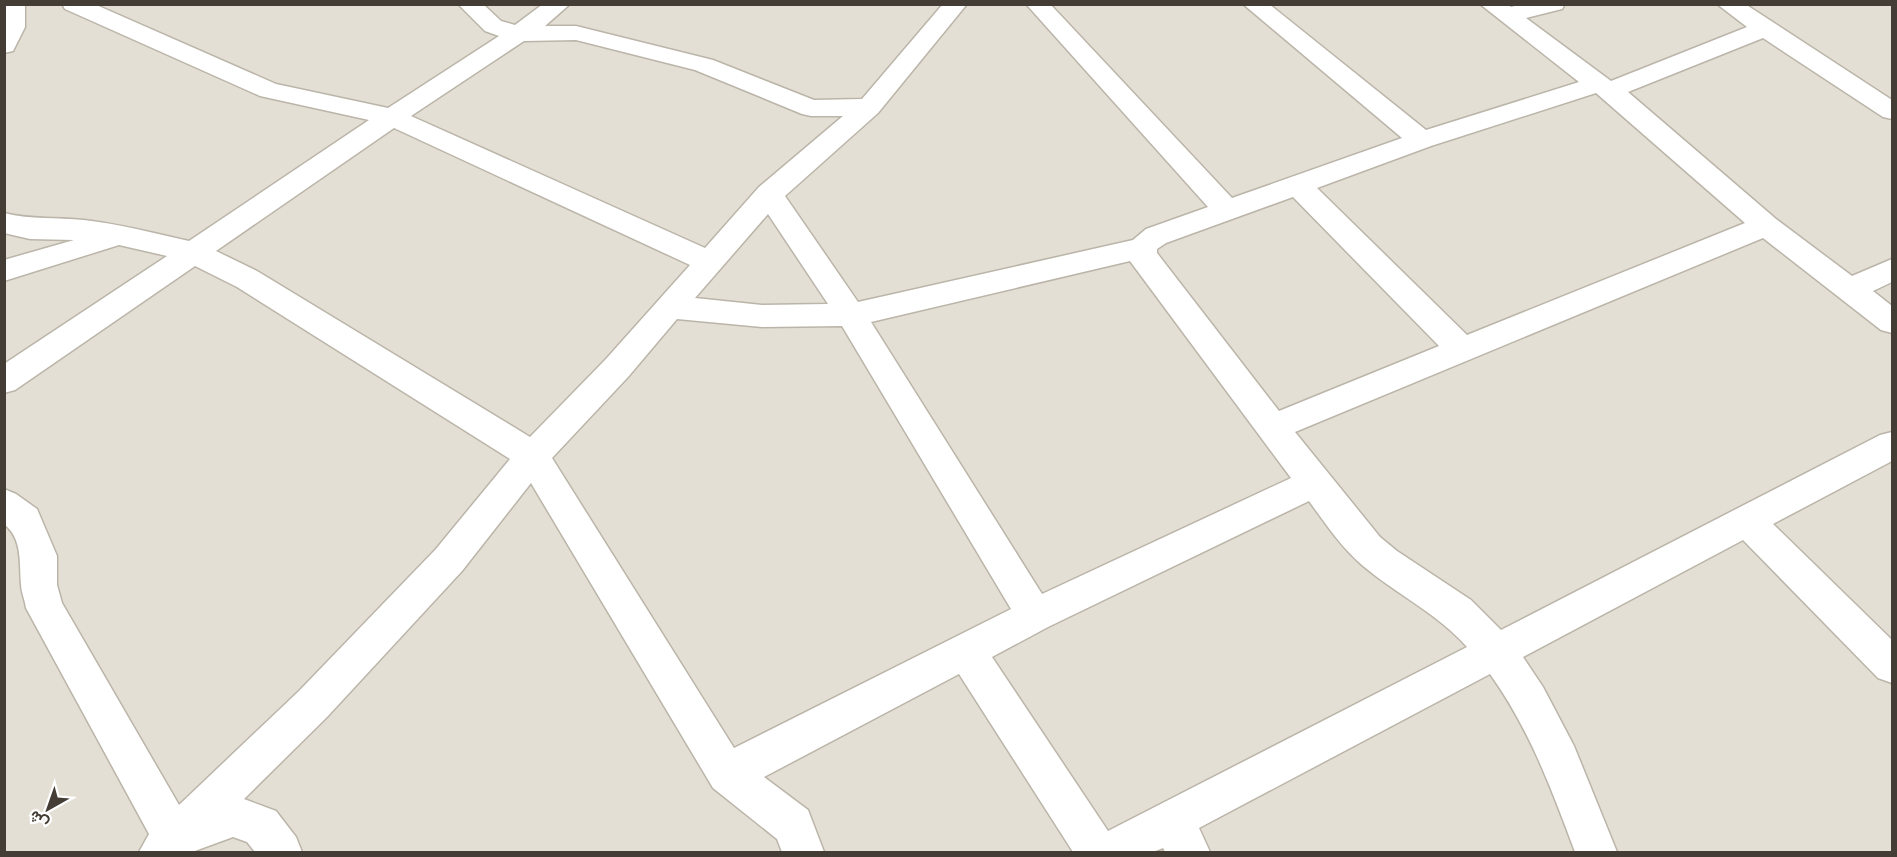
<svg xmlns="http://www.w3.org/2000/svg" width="1897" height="857" viewBox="0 0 1897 857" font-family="Barlow,Vazirmatn,sans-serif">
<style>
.residential{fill:#e4dfd4}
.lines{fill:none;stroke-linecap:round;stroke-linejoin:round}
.street-casing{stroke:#bbb5a9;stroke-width:3}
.street{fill:#fff;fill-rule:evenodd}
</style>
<rect width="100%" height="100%" fill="#f1ede6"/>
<path class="residential" d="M5 5H1892V852H5Z"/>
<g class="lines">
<defs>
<path id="street" d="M4 4H25V27L13 51 4 53Z
M62 4H94L276 84 388 108 499 36 485 31 458 4H483L501 21 515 25 543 4H570L545 26H576L713 60 814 100 862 99 943 4H967L878 113 785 196 858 302 1133 240 1146 229 1208 207 1026 4H1050L1232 198 1402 138 1243 4H1269L1426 130 1579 82 1480 4H1507L1511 7 1522 4H1565L1562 9 1526 18 1611 81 1747 27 1717 4H1745L1892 100V119L1883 117 1763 38 1628 92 1776 219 1852 276 1892 259V282L1873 291 1892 306V333L1881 330 1763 238 1295 432 1380 537 1397 551 1471 600 1501 630 1880 435 1892 432V461L1773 524 1892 640V683L1878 678 1743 540 1523 657 1543 687 1574 746 1617 852H1575C1552 790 1529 728 1490 674L1199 828 1210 852H1165L1163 848 1153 852H1073L959 674 764 777 808 810 824 852H782L777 839 713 788 531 483 462 571 327 717 244 799 276 811 296 837 302 852H255L247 842 233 837 192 852H139L149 834 26 608C25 600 21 592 21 584 19 563 23 539 4 524V489L16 494 37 509 57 556V585L62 603 179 805 299 691 436 549 510 459 237 287 195 266 15 390 4 393V364L167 256 119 245 4 281V260L74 240 30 239 4 233V213C32 220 56 217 84 220 119 224 154 233 189 241L369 120 260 96 65 9ZM576 40 695 70 802 114 811 116H843L759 187 705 248 411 116 524 41ZM1596 93 1745 223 1467 335 1317 188 1431 146ZM394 128 690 265 606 359 530 437 257 271 216 251ZM1293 197 1439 346 1279 411 1157 253V249L1166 243ZM768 214 828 304 762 305 695 298ZM1130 261 1291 478 1042 594 871 322ZM677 319 762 327 842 326 1011 609 734 748 552 458 628 377ZM1309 501C1325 523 1341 547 1362 565 1396 594 1437 613 1467 647L1108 831 992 657 1048 627Z"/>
</defs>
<use href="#street" class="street-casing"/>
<use href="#street" class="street"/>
</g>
<rect width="1897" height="857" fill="none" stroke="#433d36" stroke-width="12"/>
<g transform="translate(48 809) rotate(220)" stroke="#ffffff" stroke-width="4.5" paint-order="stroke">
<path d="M0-4.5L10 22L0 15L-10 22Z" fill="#433d36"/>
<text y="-9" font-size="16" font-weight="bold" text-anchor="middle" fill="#433d36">ش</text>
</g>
</svg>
